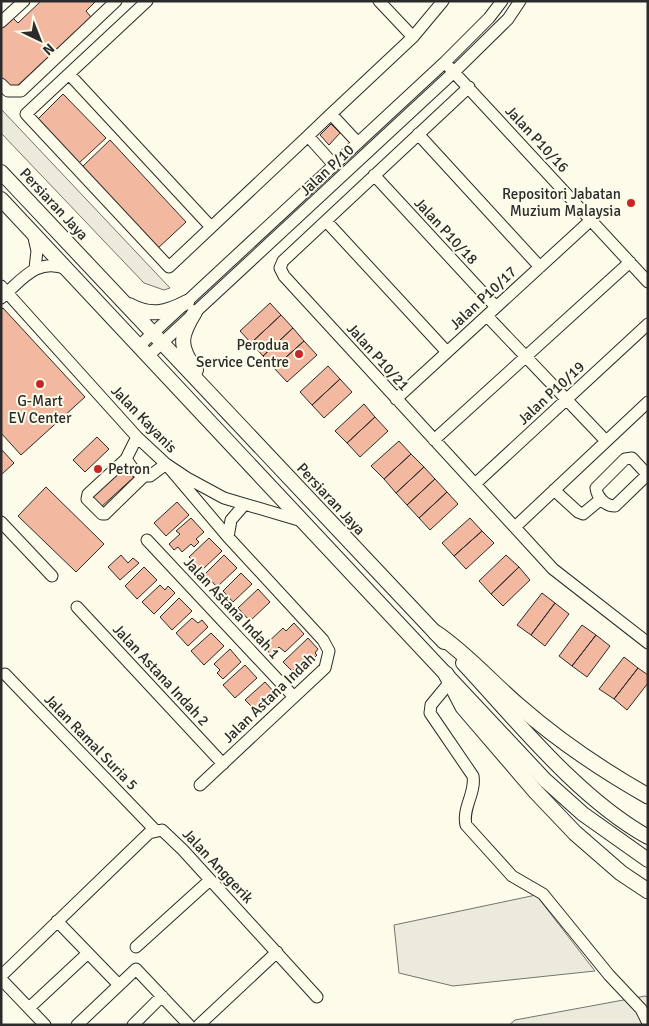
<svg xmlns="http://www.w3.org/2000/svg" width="649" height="1026" viewBox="0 0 649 1026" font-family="Signika,sans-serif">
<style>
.green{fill:#ecebdb;stroke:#74746e}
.building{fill:#f2b8a0;stroke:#2b2b2b}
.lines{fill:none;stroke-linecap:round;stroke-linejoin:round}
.minor-casing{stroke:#2b2b2b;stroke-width:13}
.major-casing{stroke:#2b2b2b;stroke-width:16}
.highway-casing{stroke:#2b2b2b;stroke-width:17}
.minor{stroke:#fdfbea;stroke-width:11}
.major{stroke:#fdfbea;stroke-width:14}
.highway{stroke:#fdfbea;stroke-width:15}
.poi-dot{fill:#c62828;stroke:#fdfbea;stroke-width:2}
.labels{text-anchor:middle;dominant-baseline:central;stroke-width:4;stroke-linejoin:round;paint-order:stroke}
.street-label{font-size:15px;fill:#2b2b2b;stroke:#fdfbea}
.poi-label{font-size:15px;fill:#2b2b2b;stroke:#fdfbea;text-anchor:end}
</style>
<rect width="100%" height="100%" fill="#fdfbea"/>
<path class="green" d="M1 109 170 288 164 290 144 283 1 133Z
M536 895 595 971 453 986 399 973 394 925Z
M645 996 648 997V1025H509L515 1020Z"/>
<path class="building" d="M41 1H96L86 11 91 17 13 90 1 78V29L13 18 18 23Z
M63 94 106 138 79 163 38 119Z
M331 124 340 133 329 145 320 135Z
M110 140 186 222 157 249 82 167Z
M270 303 281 315 251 343 240 331Z
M3 308 85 397 21 455 1 433V310Z
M281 315 293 328 263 356 251 343Z
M293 328 304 341 274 368 263 356Z
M304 341 317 355 287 382 274 368Z
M328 366 340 379 312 405 300 392Z
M340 379 352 392 324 418 312 405Z
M364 404 375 417 347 443 335 431Z
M375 417 388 431 360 457 347 443Z
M97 437 109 449 85 472 73 460Z
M399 441 411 454 384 479 371 466Z
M1 449 14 463 1 475Z
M411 454 424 467 396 493 384 479Z
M124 467 134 477 100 508 91 498Z
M424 467 435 479 407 505 396 493Z
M435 479 447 492 419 518 407 505Z
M46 487 104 544 76 572 18 516Z
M447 492 458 504 430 530 419 518Z
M177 502 189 515 166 536 154 523Z
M191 518 204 532 196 539 199 542 194 547 191 544 182 552 178 547 174 550 169 544 180 534 176 531Z
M470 518 482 531 454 556 442 543Z
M482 531 494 543 466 569 454 556Z
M209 538 222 551 202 570 189 557Z
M121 555 128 563 133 558 139 563 120 580 108 567Z
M224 555 237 568 217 587 205 574Z
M506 555 519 567 491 594 479 581Z
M144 567 157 580 137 599 125 586Z
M519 567 530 580 503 606 491 594Z
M241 573 252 584 233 602 223 591Z
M160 585 165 590 168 586 175 593 154 614 142 602Z
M258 589 270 602 250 621 238 608Z
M542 593 555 603 531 635 517 625Z
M179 598 192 611 172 630 160 617Z
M555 603 569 614 545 646 531 635Z
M192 618 198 623 202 620 208 627 188 646 176 633Z
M294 623 304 634 285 652 279 647 271 655 264 646 283 628 286 631Z
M582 625 596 635 572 666 559 656Z
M211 633 224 646 204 665 191 651Z
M596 635 610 646 587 677 572 666Z
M308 638 318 649 315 653 317 655 312 660 310 657 301 665 300 664 292 671 283 662Z
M230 649 241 662 223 679 217 673 220 670 214 664Z
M624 657 638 668 614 699 599 689Z
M245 665 257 678 235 698 223 685Z
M638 668 648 675V683L627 710 614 699Z
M265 682 274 692 259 709 257 707 254 709 245 700Z"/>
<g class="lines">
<defs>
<path id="minor" d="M147 1 26 114 169 267 308 136 334 165
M379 1 413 37
M1 22 24 1
M449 67 648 282
M69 74 211 227
M1 84 8 91H21L116 1
M469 87 283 261 280 268 284 276 553 569 648 643
M418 134 540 267
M308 136 331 114
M358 143 331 114 413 37 443 1
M374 175 496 307
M326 221 447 352
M33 233 37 251 35 268
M1 286 137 437 166 464 187 478 224 498 302 521
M1 298C22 280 36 257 67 269
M487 316 606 441
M139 346 445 62 489 18 502 1
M148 356 454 72 508 19 520 1
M396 399 591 220
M137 437 126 459 88 494 87 499 102 514H105L144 476H150L166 464
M434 440 630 262
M632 458 646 473V476L615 506C605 506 597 497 596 488L625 459Z
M126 459 133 469 144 476
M166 464 228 537 323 640 329 651 325 668 200 785
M475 484 648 324
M554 490 578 512 583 514 601 499
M1 522 52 576
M515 527 648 402
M228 537 231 520 244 505
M147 540 294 697
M77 607 223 764
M5 674 155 830
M450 682 431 705 430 713 473 776C476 793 462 808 466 825L512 876 543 894 609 975 641 1009 648 1023
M57 921 119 985
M136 947 210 880
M1 976 149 833 162 830 183 850 317 997
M1 979 45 1025
M29 1008 88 953
M77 1025 136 969 189 1025
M133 1025 162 996
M199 1025 277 952"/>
<path id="major" d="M1 172 444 642
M1 199 545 780 583 814 648 860
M129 305C151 317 166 313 187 302
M195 312C180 336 178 346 196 370
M463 663C517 721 578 798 648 837"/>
<path id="highway" d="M436 633C467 654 491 682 519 706 559 741 602 770 648 796
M446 674 463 707 536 792 575 833 621 873 648 891"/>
</defs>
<use href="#minor" class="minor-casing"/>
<use href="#major" class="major-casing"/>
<use href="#highway" class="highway-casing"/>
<use href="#minor" class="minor"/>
<use href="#major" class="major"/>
<use href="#highway" class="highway"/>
</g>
<g class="poi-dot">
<circle cx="631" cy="203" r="5"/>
<circle cx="299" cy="354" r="5"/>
<circle cx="40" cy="384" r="5"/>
<circle cx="98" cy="469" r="5"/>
</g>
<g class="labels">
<g class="street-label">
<text transform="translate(537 139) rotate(47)">Jalan P10/16</text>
<text transform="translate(327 170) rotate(-43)">Jalan P/10</text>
<text transform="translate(54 204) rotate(47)">Persiaran Jaya</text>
<text transform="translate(446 231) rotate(47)">Jalan P10/18</text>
<text transform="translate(483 298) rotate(-43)">Jalan P10/17</text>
<text transform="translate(378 357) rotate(48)">Jalan P10/21</text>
<text transform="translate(551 393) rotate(-43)">Jalan P10/19</text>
<text transform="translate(144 419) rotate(46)">Jalan Kayanis</text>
<text transform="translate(331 499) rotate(47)">Persiaran Jaya</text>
<text transform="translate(232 608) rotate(47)">Jalan Astana Indah 1</text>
<text transform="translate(161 675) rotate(47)">Jalan Astana Indah 2</text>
<text transform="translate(269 698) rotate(-44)">Jalan Astana Indah</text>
<text transform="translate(91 742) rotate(46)">Jalan Ramal Suria 5</text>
<text transform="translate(218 866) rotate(47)">Jalan Anggerik</text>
</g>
<g class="poi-label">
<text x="621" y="194">Repositori Jabatan<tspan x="621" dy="17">Muzium Malaysia</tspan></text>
<text x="289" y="345">Perodua<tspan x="289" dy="17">Service Centre</tspan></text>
<text x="40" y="401" text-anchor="middle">G-Mart<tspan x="40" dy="17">EV Center</tspan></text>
<text x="108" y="469" text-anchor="start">Petron</text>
</g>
</g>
<rect width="649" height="1026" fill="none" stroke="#2b2b2b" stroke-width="5"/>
<g transform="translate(40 40) rotate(137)" stroke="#fdfbea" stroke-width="4" paint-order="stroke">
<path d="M0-4L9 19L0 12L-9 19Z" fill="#2b2b2b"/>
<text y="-8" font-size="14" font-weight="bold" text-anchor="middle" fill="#2b2b2b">N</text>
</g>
</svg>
